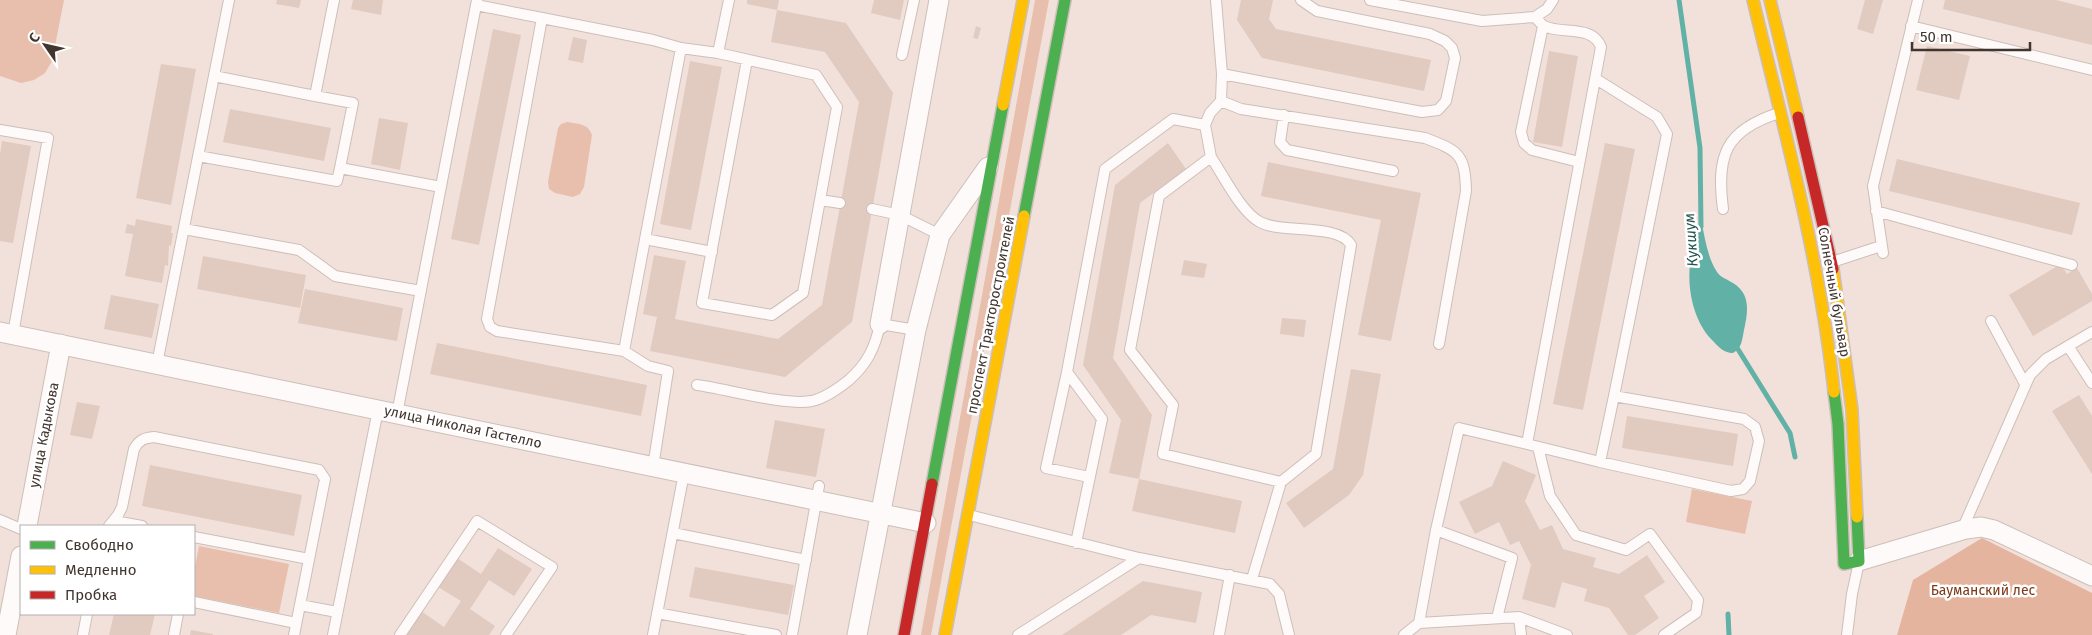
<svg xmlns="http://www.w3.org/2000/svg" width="2092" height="635" viewBox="0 0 2092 635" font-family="'Fira Sans',sans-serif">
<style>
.green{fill:#e8bead}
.forest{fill:#e5b49f}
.water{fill:#61b1a6}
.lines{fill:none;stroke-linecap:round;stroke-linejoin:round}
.stream{stroke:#61b1a6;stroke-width:5}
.building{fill:#e1cac0}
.lane-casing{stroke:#ccbfb9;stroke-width:12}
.street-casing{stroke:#ccbfb9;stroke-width:21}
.fast-casing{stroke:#ccbfb9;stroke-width:14}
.slow-casing{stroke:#ccbfb9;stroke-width:14}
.jam-casing{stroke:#ccbfb9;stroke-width:14}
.lane{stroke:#fdfaf9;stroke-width:10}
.street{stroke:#fdfaf9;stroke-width:19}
.fast{stroke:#4caf50;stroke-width:11}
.slow{stroke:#ffc107;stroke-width:11}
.jam{stroke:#c62828;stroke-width:11}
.labels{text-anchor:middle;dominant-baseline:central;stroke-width:5;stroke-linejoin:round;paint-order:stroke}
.street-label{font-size:14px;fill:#41352f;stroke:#fff}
.park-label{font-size:14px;fill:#7d3816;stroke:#fff}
.water-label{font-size:15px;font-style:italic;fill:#25544e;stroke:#fff}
</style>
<rect width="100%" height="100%" fill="#f2e1da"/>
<path class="green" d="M0 0H64L52 61 45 73 34 80 21 83 0 76Z
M1035 0H1049L931 635H921Z
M567 122C578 124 588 123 592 135L584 187 580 194 573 197 555 193 549 189 548 182 558 128 561 124Z
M1692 489 1752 501 1745 534 1686 522Z
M199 546 289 564 279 613 194 596V572Z"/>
<path class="forest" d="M1982 538 2092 593V635H1897L1913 580Z"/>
<path class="water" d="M1701 220C1705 237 1707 257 1717 272 1721 278 1727 279 1733 283 1751 294 1748 312 1744 330 1742 340 1742 348 1733 353 1723 353 1718 346 1711 339 1692 319 1685 281 1692 254 1695 243 1699 232 1701 220Z"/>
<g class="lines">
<path class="stream" d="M1679 0 1700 148 1701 227
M1736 346 1790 433 1795 457
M1728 614 1729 635"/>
</g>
<path class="building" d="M277 0H301L299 8 276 4Z
M353 0H383L381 15 351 9Z
M747 0H779L777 10 747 4Z
M874 0H904L900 20 871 13Z
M1241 0H1273L1269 19 1276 29 1431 60 1424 91 1262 58 1237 20Z
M1865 0H1883L1873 34 1857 29Z
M1945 0H2056L2092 9V45L1943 9Z
M777 10 846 23 893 93 852 322 785 377 650 351 657 317 643 314 654 255 686 261 675 319 778 339 822 305 859 102 825 52 771 42Z
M976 26 981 28 978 39 973 38Z
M493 29 521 35 479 245 451 239Z
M573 37 587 40 583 63 568 60Z
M1927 46 1970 56 1959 100 1916 90Z
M1549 51 1578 56 1562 147 1533 142Z
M690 61 722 67 691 230 660 224Z
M161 64 196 69 171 205 136 198Z
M230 109 331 128 324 161 223 142Z
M379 118 408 123 400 170 371 164Z
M2 141 31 146 13 243 0 241V154Z
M1168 143 1186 169 1140 203 1113 358 1152 415 1139 479 1109 473 1121 420 1083 365 1115 185Z
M1605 143 1635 149 1583 410 1553 404Z
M1897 159 2080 203 2072 235 1889 191Z
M1268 162 1421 193 1391 341 1358 335 1381 220 1261 196Z
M136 219 172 226 171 233H173L171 246 169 245 168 266 165 265 162 283 125 276 133 234 125 233 127 224 135 226Z
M203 256 306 275 300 308 197 289Z
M1184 260 1207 264 1204 278 1181 275Z
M2064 262 2068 269 2066 270 2062 266 2067 274 2077 268 2092 294V301L2033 336 2009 295Z
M305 289 403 308 397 341 298 323Z
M111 295 159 304 152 338 104 329Z
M1282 318 1306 320 1304 337 1280 334Z
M437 343 647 385 641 416 430 374Z
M1351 369 1381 374 1363 475 1349 495 1304 528 1286 503 1333 469Z
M2079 395 2092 416V474L2052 411Z
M77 402 100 406 92 439 70 435Z
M1627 416 1738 434 1733 466 1622 448Z
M775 420 825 429 816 477 766 468Z
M1503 461 1536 475 1525 501 1540 530 1552 525 1563 549 1596 558 1593 567 1619 574 1647 555 1665 582 1644 596 1659 618 1635 635H1628L1609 608 1584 601 1587 589 1562 582 1555 608 1522 599 1531 565 1519 541 1510 545 1499 522 1475 534 1459 502 1492 486Z
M150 465 302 495 294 536 142 506Z
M1139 479 1242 501 1235 533 1132 511Z
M498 548 532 569 514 596 489 580 470 609 495 626 489 635H406L421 611 444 627 461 601 438 587 457 558 481 574Z
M695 567 794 585 788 615 689 597Z
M1143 581 1202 592 1196 623 1151 615 1121 635H1062Z
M114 614H155L150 635H109Z
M191 630 213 634V635H190Z"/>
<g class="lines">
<defs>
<path id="lane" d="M1370 0 1482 21 1535 17 1547 9 1553 0
M476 5 542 18 487 319 490 327 497 331 624 351 648 366 668 371 653 467
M542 18 653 40 681 48
M1543 26 1521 132 1524 143 1532 150 1579 162
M1911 26 2092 70
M718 53 729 0
M902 55 914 0
M1222 74 1422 112 1438 110 1446 101 1455 58 1452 48 1445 41 1430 34 1317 11 1301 0
M214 76 315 96 334 0
M1596 79 1657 117 1667 134 1614 396
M315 96 353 103 340 168 441 187
M1221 101 1241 109 1425 138C1459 151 1465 154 1466 191L1439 344
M1284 115 1280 142 1287 150 1393 171
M1205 125 1210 113 1221 101 1222 74 1216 0
M0 130 48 138 13 334
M198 156 337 181 340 168
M820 200 840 203
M872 209 900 215 940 235
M1723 209C1716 156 1725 130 1779 113
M1876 211 2072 265
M184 229 299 250 335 276 421 291
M645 239 712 252
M1883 253 1873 186 1918 0
M1832 262 1881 246
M1991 321 2025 384
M2068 346 2092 383
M624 351 681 48 718 53 816 75 837 107 803 293 772 315 702 303 747 60
M157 364 229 0
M1067 372 1046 468 1089 477
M697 385C727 389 785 406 812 401 825 398 839 388 849 380 867 364 875 348 880 324L916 330
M397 414 477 0
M1527 444 1600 462 1731 491 1743 489 1750 481 1759 441 1755 427 1744 419 1614 396 1600 462
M1538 447 1550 496 1576 535 1626 550 1650 534 1698 600 1696 613 1664 635
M969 515 1139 558 1270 584 1279 594 1289 635
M0 520 21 529
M114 521 142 526
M109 526 118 515 122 507 134 449C139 440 144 438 154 437L319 470 325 479 294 635
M1436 530 1512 558 1497 618
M1962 530 2030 375 2046 359 2092 332
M673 533 806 560
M194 537 309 559
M1076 543 1102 419 1067 372 1105 169 1173 119 1205 125 1211 157 1159 196 1130 350 1173 405 1163 454 1281 482 1316 454 1351 245C1339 223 1282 234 1260 222 1241 212 1223 175 1211 157
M1252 579 1281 482
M194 602 296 623
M300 605 337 612
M657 613 776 635
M1519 617 1521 635
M1419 623 1519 617 1567 635
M83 635 87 614
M174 635 178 614
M333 635 378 410
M400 635 477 521 552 567 506 635
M653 635 684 473
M792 635 819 486
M1018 635 1139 558
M1219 635 1230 575
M1404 635 1419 623 1436 530 1459 428 1527 444 1601 47C1592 24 1562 35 1544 26 1541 24 1538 20 1535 17
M1847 635 1852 594 1859 562"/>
<path id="street" d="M880 324 939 0
M0 332 926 523
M27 526 61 344
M1859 561 1966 529 1981 527 1994 530 2092 576
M6 635 21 556
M857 635 916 330 940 235 988 167"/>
<path id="fast" d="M1024 216 1065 0
M1834 392 1838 424 1844 564 1859 561 1857 517
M932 484 1003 105"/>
<path id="slow" d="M1753 0C1784 130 1820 259 1834 392
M1770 0 1798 117
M1003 105 1023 0
M1833 269 1852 410 1857 517
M945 635 1024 216"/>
<path id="jam" d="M1798 117 1833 269
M904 635 932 484"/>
</defs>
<use href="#lane" class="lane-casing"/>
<use href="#street" class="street-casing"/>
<use href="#fast" class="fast-casing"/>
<use href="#slow" class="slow-casing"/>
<use href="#jam" class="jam-casing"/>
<use href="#lane" class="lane"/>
<use href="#street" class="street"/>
<use href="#fast" class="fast"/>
<use href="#slow" class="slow"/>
<use href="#jam" class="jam"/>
</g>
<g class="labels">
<g class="street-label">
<text transform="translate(1834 292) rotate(80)">Солнечный бульвар</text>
<text transform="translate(991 315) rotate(-79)">проспект Тракторостроителей</text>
<text transform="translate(463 427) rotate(12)">улица Николая Гастелло</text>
<text transform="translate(44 435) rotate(-79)">улица Кадыкова</text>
</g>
<g class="park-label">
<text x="1983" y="590">Бауманский лес</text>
</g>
<g class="water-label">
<text transform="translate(1691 240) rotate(-94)">Кукшум</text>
</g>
</g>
<rect x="20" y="525" width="175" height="90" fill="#ffffff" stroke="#b3aeac"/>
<rect x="30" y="541" width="25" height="8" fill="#4caf50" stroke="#b3aeac"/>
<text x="65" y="550" font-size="15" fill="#41352f">Свободно</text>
<rect x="30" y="566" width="25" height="8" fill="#ffc107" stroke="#b3aeac"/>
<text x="65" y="575" font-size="15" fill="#41352f">Медленно</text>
<rect x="30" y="591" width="25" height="8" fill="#c62828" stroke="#b3aeac"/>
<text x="65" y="600" font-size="15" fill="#41352f">Пробка</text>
<g transform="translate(45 45) rotate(304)" stroke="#ffffff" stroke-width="4" paint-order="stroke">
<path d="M0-4L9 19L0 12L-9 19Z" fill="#41352f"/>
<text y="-8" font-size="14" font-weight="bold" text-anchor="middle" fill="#41352f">С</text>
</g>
<path d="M1912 42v8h118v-8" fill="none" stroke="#41352f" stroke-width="2.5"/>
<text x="1920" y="42" font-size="15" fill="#41352f" stroke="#ffffff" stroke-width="4" paint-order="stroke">50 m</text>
</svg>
